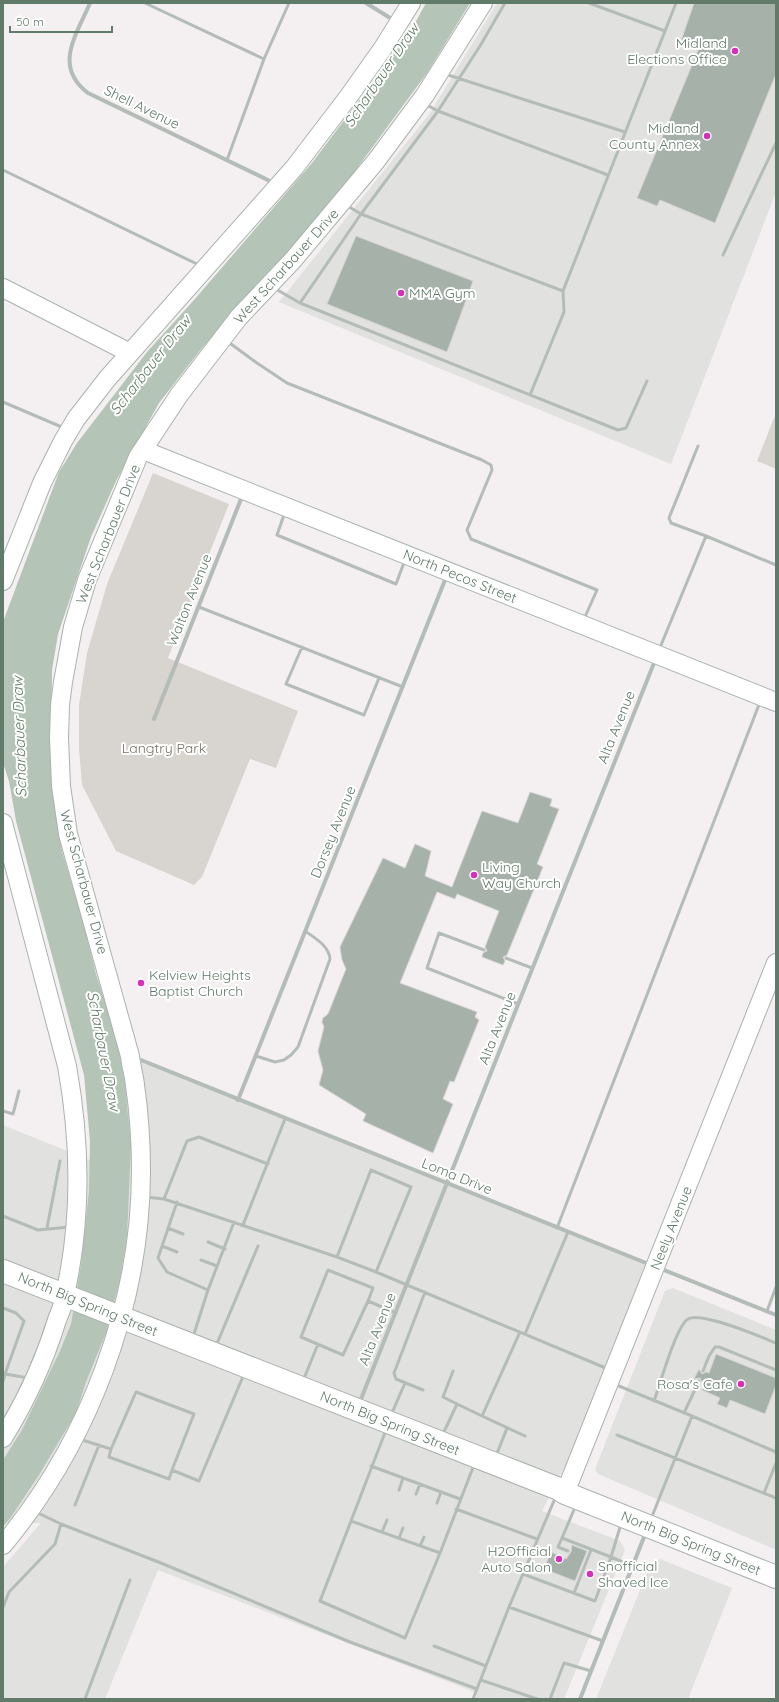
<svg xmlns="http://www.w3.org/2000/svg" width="779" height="1702" viewBox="0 0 779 1702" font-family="Quicksand,sans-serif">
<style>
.built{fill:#e1e1e0}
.green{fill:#d8d5d0}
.water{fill:#b4c4b7}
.building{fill:#a5b1a9;stroke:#d5d3d3}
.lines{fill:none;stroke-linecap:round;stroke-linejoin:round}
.secondary-casing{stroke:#a9b3ad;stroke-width:20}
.highway-casing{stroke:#aab2ad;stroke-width:24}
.lane{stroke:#b4bcb7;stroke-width:3}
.street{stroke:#b4bcb7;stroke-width:4}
.secondary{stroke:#fff;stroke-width:18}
.highway{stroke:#fff;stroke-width:22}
.poi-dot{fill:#d52fbb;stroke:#fff;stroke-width:1.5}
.labels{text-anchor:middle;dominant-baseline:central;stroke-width:4;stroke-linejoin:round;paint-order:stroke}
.poi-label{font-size:14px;fill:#617a6a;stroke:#fff;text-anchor:end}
.street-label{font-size:14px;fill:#617a6a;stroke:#fff}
.park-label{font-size:14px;fill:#777263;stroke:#fff}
.water-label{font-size:15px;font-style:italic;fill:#617d67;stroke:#fff}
</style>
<rect width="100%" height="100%" fill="#f4f0f1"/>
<path class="built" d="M497 3H776V192L671 464 279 302 430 113Z
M134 1059 655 1267 614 1371 542 1511 620 1541 625 1550 564 1699H475L477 1694 467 1689 158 1570 105 1699H3V1567L41 1523H3V1125L107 1167 101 1069Z
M673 1288 776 1330V1548L774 1549 598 1474 595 1469 665 1291Z
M660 1559 732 1588 688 1699H596L651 1563Z"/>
<path class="green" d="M776 413V469L757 461Z
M153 473 229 504 168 658 298 711 276 768 250 759 202 877 194 885 116 851 82 785 79 749V705L87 653 107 584Z"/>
<path class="water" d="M426 3H470L427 73 338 194 305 234 202 348 159 403 116 481 91 537 58 634 52 670 51 771 62 851 83 921 96 974 122 1055 131 1145 127 1237 120 1279 106 1333 86 1382 76 1413 39 1475 11 1517 3 1527V1460L22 1430 60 1351 71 1324 81 1265 89 1191 90 1141 84 1075 16 821 9 781 3 763V622L59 472 77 443 147 352 194 300 312 163 409 34Z"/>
<path class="building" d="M694 3H776V74L715 223 660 200 657 206 637 198 699 48 681 41Z
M356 236 473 281 447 352 327 304Z
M530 792 552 799 550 806 559 809 537 864 543 867 507 955 503 957 505 961 503 965 482 957 483 953 487 951 485 947 499 911 457 894 455 899 437 892 400 983 477 1012 475 1017 479 1020 454 1082 450 1081 443 1099 453 1104 433 1153 363 1121 366 1114 319 1085 323 1070 318 1051 324 1027 322 1022 323 1018 328 1014 346 969 342 960 340 947 383 858 405 868 415 844 431 851 425 876 452 887 482 811 518 823Z
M716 1354 776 1378V1385L765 1414 730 1400 727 1408 717 1404 720 1398 702 1390 706 1383 702 1382 700 1378 694 1379 699 1369 702 1374 706 1372 709 1373Z
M572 1545 587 1551 575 1581 544 1569 551 1552 566 1559 571 1552Z"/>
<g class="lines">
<defs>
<path id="secondary" d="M3 288 130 353
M143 450 776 702
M3 581 42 483 63 441 76 419 107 379 294 168 349 96 383 48 411 3
M3 823 67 1066C81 1144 82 1225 63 1303 62 1309 59 1314 57 1320 44 1362 26 1401 3 1438
M565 1493 776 963
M3 1545C89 1442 141 1304 141 1170 141 1141 139 1113 135 1085 134 1075 131 1066 130 1056L68 834 61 786 59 738 60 705 63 682 73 627 87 580 138 457 179 395 239 317 293 260 376 161 425 95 483 3"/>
<path id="highway" d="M3 1271 559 1489 565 1493 776 1577"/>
</defs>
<use href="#secondary" class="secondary-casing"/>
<use href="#highway" class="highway-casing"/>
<path class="lane" d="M145 3 264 59
M505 3 480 46 438 111 361 214 300 303 618 430 626 428 647 381
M589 3 665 31
M445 74 625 132
M425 104 438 111 608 175
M227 160 264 59 289 3
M3 170 199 265
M346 205 361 214 563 291 676 3
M723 255 776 143
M274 288 300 303
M227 341 257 363 287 383 482 460 491 465 492 470 467 530 471 539 597 590 584 619
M530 395 564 312 563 291
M3 402 64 428
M698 446 669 518 671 523 706 536
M285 512 277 535 396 584 405 560
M199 607 403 687
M302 647 286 684 364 715 379 678
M659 650 706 536 776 565
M484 950 439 933 427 968 518 1004
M506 958 532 968
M256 1056 275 1062 284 1060 291 1055 298 1047 330 959C329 946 315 938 305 931
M3 1111 13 1114 19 1091
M146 1197 164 1199 187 1141 199 1137 268 1164
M164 1199 337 1257 376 1272 608 1369
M177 1202 158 1258 167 1272 208 1290
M3 1216 38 1230 69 1227
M243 1225 285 1119
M47 1228 60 1161
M168 1228 183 1234
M557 1228 760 702
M208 1242 225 1249
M162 1246 177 1252
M337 1257 371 1170 411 1187 376 1272
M201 1260 217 1266
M368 1301 343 1355 301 1337 328 1270 373 1288 368 1301 396 1313
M3 1308 16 1313 24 1321 5 1374 29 1378
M767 1311 776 1287
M525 1334 568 1232
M193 1337 208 1290 234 1222
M216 1346 258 1246
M453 1371 443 1397 457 1404
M703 1371 709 1356 715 1347H719L776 1370
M3 1373 5 1374 3 1381
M303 1381 318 1344
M614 1384 692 1416
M423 1390 396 1379 394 1373 425 1292
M654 1401C660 1385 676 1326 688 1319 701 1311 761 1337 776 1343
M684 1413 699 1381
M391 1415 405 1383
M482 1416 525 1436
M386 1430 351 1521 440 1553 474 1465
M443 1434 457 1404 482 1416 520 1332
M617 1435 776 1498
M79 1439 111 1449 136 1392 194 1414 172 1470 199 1481 244 1374
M111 1449 109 1457 169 1479 172 1470
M496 1456 507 1428
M371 1466 460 1499
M399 1490 403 1478
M764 1493 776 1463
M416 1494 420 1484
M437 1503 441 1492
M75 1505 99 1445
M456 1509 537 1539
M651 1519 692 1416 776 1452
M351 1521 320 1601 405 1638 440 1553
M61 1524 161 1563 350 1642 477 1689
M621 1524 611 1557 632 1566
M382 1532 387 1520
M399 1538 403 1528
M562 1538 558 1547 568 1551
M420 1546 424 1537
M523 1574 595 1601 611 1557 562 1538 576 1505
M574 1593 591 1550
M3 1607 9 1592 55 1544 61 1524 36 1512
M509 1607 603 1641
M434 1646 486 1666
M481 1680 537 1699
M85 1699 130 1580
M473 1699 509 1607 556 1496
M550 1699 564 1663 591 1671"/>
<path class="street" d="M90 3C76 36 53 66 88 93L274 183
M366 3 395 21
M154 719 243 494
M136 1058 651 1265
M238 1100 447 575
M659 1268 776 1315
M359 1404 656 658
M580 1699 646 1532"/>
<use href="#secondary" class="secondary"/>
<use href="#highway" class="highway"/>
</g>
<g class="poi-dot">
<circle cx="735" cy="51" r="4"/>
<circle cx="707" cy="136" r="4"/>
<circle cx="401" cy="293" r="4"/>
<circle cx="474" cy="875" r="4"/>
<circle cx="141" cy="983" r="4"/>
<circle cx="741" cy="1384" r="4"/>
<circle cx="559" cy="1559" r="4"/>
<circle cx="590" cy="1574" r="4"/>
</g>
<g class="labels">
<g class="poi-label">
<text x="727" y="43">Midland<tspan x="727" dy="16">Elections Office</tspan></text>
<text x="699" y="128">Midland<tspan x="699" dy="16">County Annex</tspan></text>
<text x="409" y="293" text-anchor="start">MMA Gym</text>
<text x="482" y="867" text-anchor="start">Living<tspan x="482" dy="16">Way Church</tspan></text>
<text x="149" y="975" text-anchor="start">Kelview Heights<tspan x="149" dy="16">Baptist Church</tspan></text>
<text x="733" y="1384">Rosa's Cafe</text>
<text x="551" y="1551">H2Official<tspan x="551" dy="16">Auto Salon</tspan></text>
<text x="598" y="1566" text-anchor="start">Snofficial<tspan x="598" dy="16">Shaved Ice</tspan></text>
</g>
<g class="street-label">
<text transform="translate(142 107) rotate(26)">Shell Avenue</text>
<text transform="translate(286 266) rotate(-48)">West Scharbauer Drive</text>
<text transform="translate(108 534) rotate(-68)">West Scharbauer Drive</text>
<text transform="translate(460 576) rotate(22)">North Pecos Street</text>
<text transform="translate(189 600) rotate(-68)">Walton Avenue</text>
<text transform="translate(616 727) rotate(-68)">Alta Avenue</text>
<text transform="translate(333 832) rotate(-68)">Dorsey Avenue</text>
<text transform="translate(84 882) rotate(75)">West Scharbauer Drive</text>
<text transform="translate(497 1028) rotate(-68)">Alta Avenue</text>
<text transform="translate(457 1176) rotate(22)">Loma Drive</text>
<text transform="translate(671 1228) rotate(-68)">Neely Avenue</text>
<text transform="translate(88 1304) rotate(22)">North Big Spring Street</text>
<text transform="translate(377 1329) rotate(-68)">Alta Avenue</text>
<text transform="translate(390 1423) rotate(22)">North Big Spring Street</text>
<text transform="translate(691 1543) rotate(22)">North Big Spring Street</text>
</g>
<g class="park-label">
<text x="164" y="748">Langtry Park</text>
</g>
<g class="water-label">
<text transform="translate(381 75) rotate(-56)">Scharbauer Draw</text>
<text transform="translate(150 365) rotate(-52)">Scharbauer Draw</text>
<text transform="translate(19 737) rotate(-92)">Scharbauer Draw</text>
<text transform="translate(104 1051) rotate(79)">Scharbauer Draw</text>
</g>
</g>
<rect width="779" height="1702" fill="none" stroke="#617a6a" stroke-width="8"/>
<path d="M10 26v6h102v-6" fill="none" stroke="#617a6a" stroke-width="2"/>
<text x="16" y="26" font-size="12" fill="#617a6a" stroke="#ffffff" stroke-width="3" paint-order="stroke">50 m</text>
</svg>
